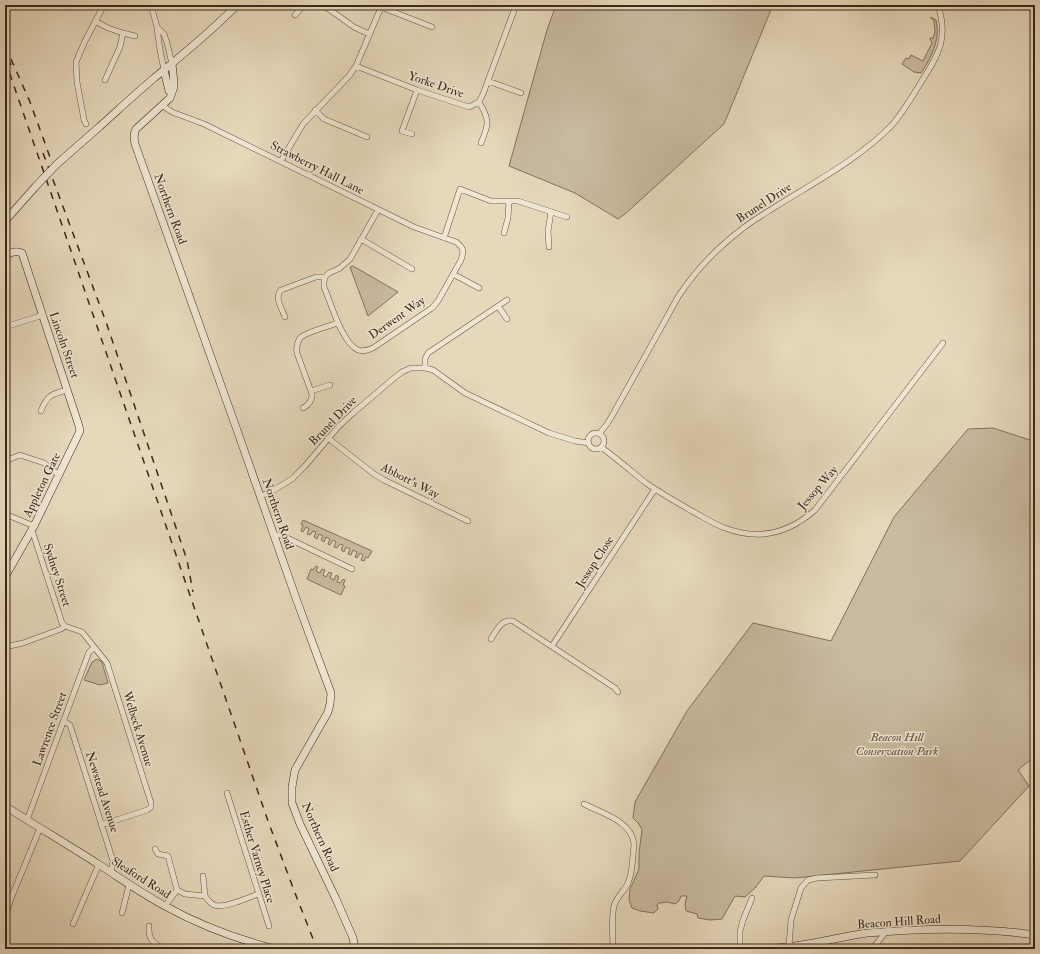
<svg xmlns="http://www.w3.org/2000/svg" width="1040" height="954" viewBox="0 0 1040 954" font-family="'IM FELL Double Pica',serif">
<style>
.green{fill:#c9baa0;stroke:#82715d}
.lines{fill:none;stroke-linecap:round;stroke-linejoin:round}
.street-casing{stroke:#655442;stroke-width:6}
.secondary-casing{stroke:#3a281a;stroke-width:8}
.street{stroke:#efe6d3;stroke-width:5}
.secondary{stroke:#efe6d3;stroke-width:7}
.rail{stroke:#3a281a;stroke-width:1.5;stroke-dasharray:7 7;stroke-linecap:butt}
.secondary-bridge-casing{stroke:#3a281a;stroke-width:8;stroke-linecap:butt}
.secondary-bridge{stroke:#efe6d3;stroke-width:7}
.labels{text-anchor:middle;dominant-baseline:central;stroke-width:3;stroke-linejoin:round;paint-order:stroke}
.street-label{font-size:12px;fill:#3a281a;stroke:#efe6d3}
.park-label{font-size:12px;font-style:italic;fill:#5e4c3c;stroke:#efe6d3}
</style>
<rect width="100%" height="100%" fill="#e6d8bb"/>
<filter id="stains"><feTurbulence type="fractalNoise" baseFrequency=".005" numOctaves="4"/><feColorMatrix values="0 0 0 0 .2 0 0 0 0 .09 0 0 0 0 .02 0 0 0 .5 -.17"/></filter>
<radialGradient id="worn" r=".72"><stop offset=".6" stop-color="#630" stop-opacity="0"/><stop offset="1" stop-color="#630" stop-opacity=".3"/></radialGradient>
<path class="green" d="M556 5H773L724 124 625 214 618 219 575 193 509 166 547 30Z
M930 17 936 20C941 39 931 58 921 73L914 72 902 64 906 58 909 59 911 55 923 61 932 43 930 39V38H933L935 32 934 21Z
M353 266 398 292 368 316 350 267Z
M993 428 1033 441 1035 443V756L1018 770 1029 786 960 861 795 878 764 876 756 887 745 897 735 896 722 919 710 920 698 918 697 914 686 911 685 904 687 896H681L679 901 675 904 667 902 659 903 657 905 658 909 654 913 640 911 632 908 629 900 630 889 639 869V853L642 830 639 824 633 818 635 802 687 711 753 623 831 641 894 517 968 429Z
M303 520 372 551 368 558 366 557 364 561 361 560 363 555 360 553 357 558 355 557 357 552 353 550 351 555 348 554 350 549 346 547 344 552 341 550 343 545 340 544 337 548 334 547 336 542 333 540 330 545 328 544 330 539 326 537 324 542 321 540 323 536 319 534 317 539 314 537 316 532 313 531 310 535 307 534 309 529 306 527 303 532 301 531 303 525 301 524Z
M316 566 318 567 316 571 320 573 322 569 325 570 323 575 326 577 329 572 332 573 330 578 334 580 336 575 339 577 337 582 340 583 343 579 345 580 343 585 345 586 341 595 307 579 311 569 313 570Z
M97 659 102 662 108 683 100 685 84 680 92 662Z"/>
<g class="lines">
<defs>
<path id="street" d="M151 5 157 27 164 34 167 43 172 64
M323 5 354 27 369 34
M381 7 432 27
M295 15 304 5
M95 21 108 28 123 33 120 47 105 80
M157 28 160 50 164 70
M123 33 135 36
M356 66 417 90 469 107 479 102 483 94 515 8V5
M488 81 521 93
M479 102C490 120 489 124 481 143
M162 105 172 112 204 124 414 227 456 242C464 248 464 251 461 260L438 301 432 308 373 348C368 350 363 352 358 350 342 343 331 303 324 287V281L325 277 329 273 340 268 350 259 378 210
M315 110 324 119 367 137
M86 124 84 120 77 82 76 62 85 41 104 5
M412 134 402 131 417 90
M281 161 303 124 349 76 356 66 382 5
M504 233 508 218 509 201
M444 238 460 189 491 201H518L567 217
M361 239 412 269
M549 247 548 231 551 212
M453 274 479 288
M498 306 507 319
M285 317C282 309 274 297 281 290L316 277H325
M5 327 43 315
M425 368V359L428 353 507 300
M5 389 6 390
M311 391 330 385
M303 408C309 405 312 401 312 394L297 353C296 348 297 343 300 338 306 332 329 326 338 323
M41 411C47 395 52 394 67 390
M588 441a8 8 0 1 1 16 0a8 8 0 1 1-16 0Z
M599 434 607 424 612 416 678 297C695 271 717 248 742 229 752 221 764 214 775 207 813 183 859 159 891 126 902 114 911 98 920 84 938 55 949 40 938 5
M328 438 374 474 384 480 468 521
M601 447C616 458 631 471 646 483 660 493 675 501 690 510 702 516 713 524 725 528 759 541 789 533 815 510L943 343
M5 458 10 459 20 455 44 463 59 475
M260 496 269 493 292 479 305 466 339 426 353 413 393 379 402 372 411 368H425L433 370 465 393 549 433 575 441 589 443
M5 514 34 526
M32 530 62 623 65 626
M273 535H281L352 569
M65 626 82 632 107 663 151 803V807L147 810 101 825
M491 639C497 630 501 619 513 621L615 688 618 692
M552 646 655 489
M5 647 23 643 61 629 65 626
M64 721 70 725 113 861 111 873
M227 793 269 926
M584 804C601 813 632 821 634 844 634 848 633 852 633 856 632 865 632 874 628 883 625 891 616 897 614 906 611 920 613 935 613 949
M27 820 89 652 94 648
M155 849 158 854 168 856 177 890
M205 896C207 899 210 903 214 905 223 909 248 898 258 894
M165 906 177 890 185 894 205 896 203 876
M122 913 129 885
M5 917 12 896 40 828
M73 924 99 864
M149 926C148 940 153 942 163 949
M789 946 791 920 801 888 808 880 817 878 875 875
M740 949V931L743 920 752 898
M872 949 886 932"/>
<path id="secondary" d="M172 64 174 83V87L170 98 136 129C133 134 134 138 135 144L237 430 297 601 331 693 330 704 328 712 295 770 292 787V803L300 824 336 899 353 938 355 949
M164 70 169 91 172 92
M98 128C116 112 134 95 153 79 182 55 211 32 237 5
M5 221 36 186
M5 257C10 252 15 250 22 253L79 426 80 431 34 526 5 577
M5 806C36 826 67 844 98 864 120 878 141 893 165 906 199 925 237 939 275 949
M765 949C777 948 789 947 801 945 823 942 845 936 867 933 923 928 980 927 1035 935"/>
</defs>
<use href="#street" class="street-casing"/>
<use href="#secondary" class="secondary-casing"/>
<use href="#street" class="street"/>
<use href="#secondary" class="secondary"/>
<path class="rail" d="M5 48 11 65
M11 59 30 102 51 160
M5 60 268 821 295 893 317 949
M43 153 106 322 187 560 193 592"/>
<defs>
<path id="secondary-bridge" d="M36 186 57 164 98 128"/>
</defs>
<use href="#secondary-bridge" class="secondary-bridge-casing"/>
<use href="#secondary-bridge" class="secondary-bridge"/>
</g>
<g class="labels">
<g class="street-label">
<text transform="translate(436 85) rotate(19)">Yorke Drive</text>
<text transform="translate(317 168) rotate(27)">Strawberry Hall Lane</text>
<text transform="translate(764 203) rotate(-33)">Brunel Drive</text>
<text transform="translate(170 209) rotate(70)">Northern Road</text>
<text transform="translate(397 318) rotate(-35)">Derwent Way</text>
<text transform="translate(64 345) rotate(71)">Lincoln Street</text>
<text transform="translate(333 421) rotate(-46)">Brunel Drive</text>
<text transform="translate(410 481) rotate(27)">Abbott's Way</text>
<text transform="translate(42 485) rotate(-64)">Appleton Gate</text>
<text transform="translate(818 488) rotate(-49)">Jessop Way</text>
<text transform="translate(278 514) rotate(71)">Northern Road</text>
<text transform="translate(595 562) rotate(-57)">Jessop Close</text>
<text transform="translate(57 575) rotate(72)">Sydney Street</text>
<text transform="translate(50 729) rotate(-70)">Lawrence Street</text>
<text transform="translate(138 729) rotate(73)">Welbeck Avenue</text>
<text transform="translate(102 792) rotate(72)">Newstead Avenue</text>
<text transform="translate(320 837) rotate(66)">Northern Road</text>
<text transform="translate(257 857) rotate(73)">Esther Varney Place</text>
<text transform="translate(141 878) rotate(32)">Sleaford Road</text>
<text transform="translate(899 922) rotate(-4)">Beacon Hill Road</text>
</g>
<g class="park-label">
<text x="897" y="737">Beacon Hill<tspan x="897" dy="14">Conservation Park</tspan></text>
</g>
</g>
<rect width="1040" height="954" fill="none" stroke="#e6d8bb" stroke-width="20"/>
<rect x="6" y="6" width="1028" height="942" fill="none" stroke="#3a281a" stroke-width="2"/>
<rect x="10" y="10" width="1020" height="934" fill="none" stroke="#3a281a"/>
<rect width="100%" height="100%" filter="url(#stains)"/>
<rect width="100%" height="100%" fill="url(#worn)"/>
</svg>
